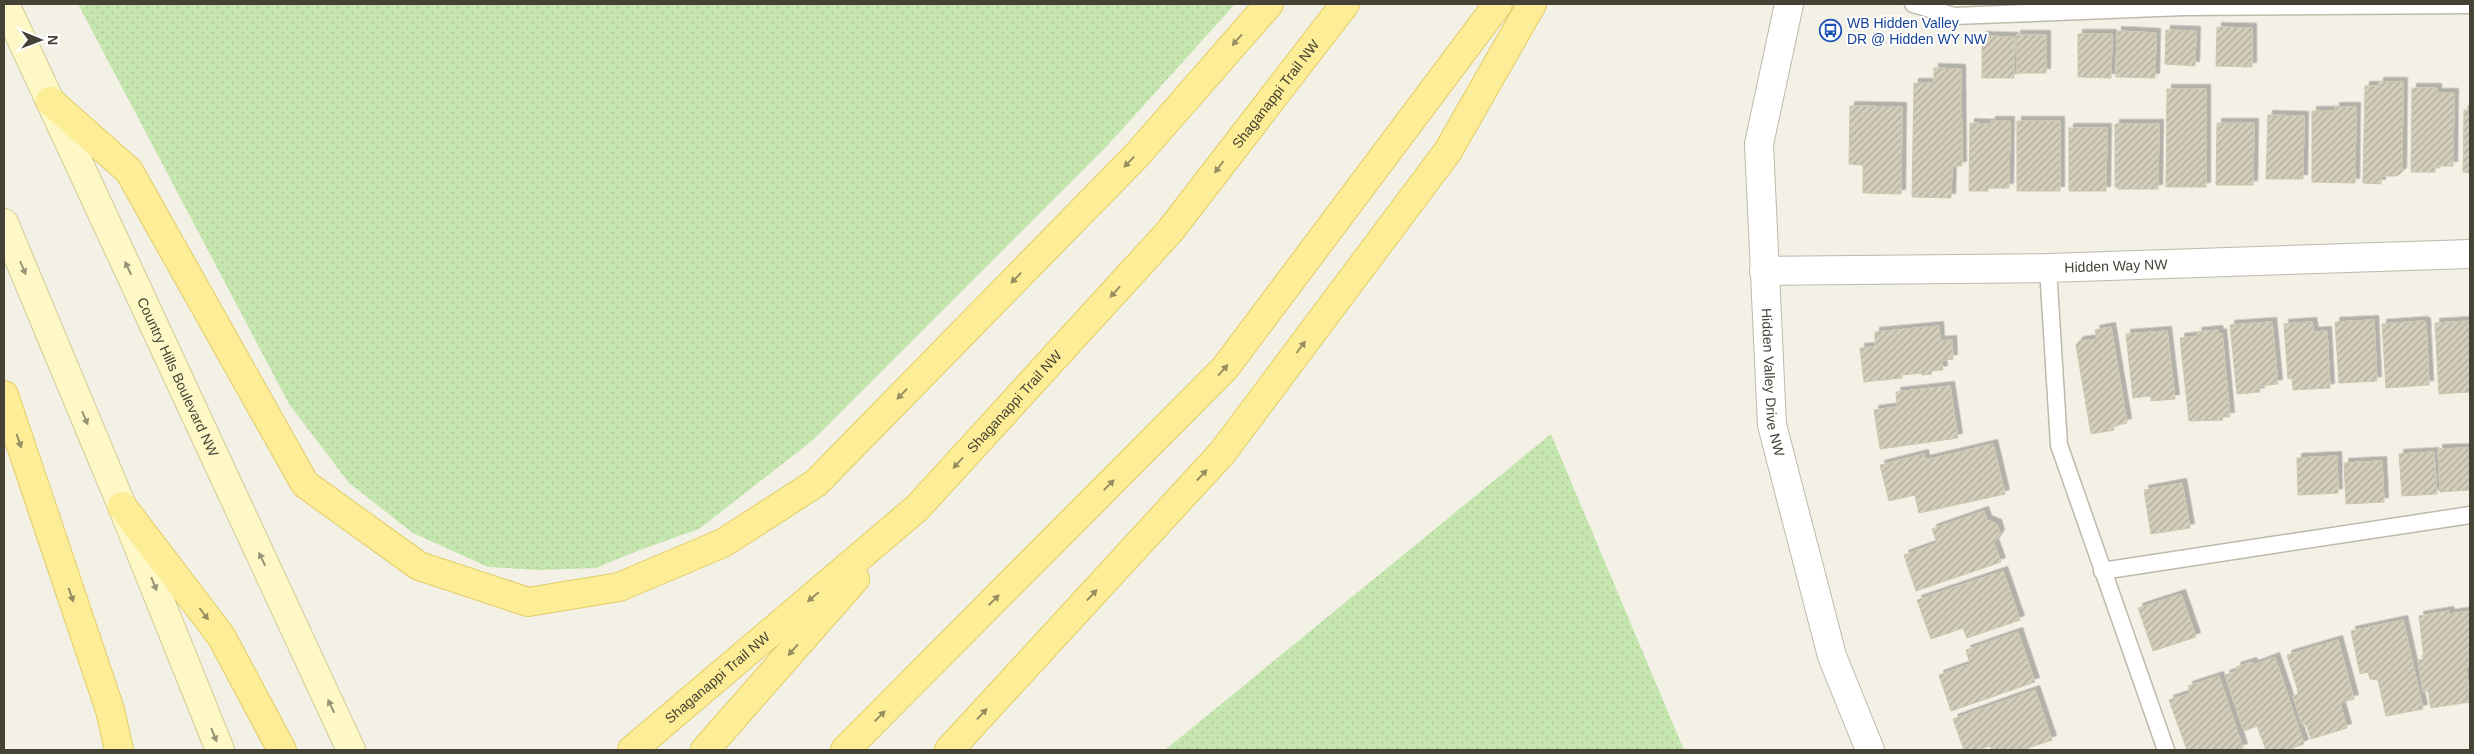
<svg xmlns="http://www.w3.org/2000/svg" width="2474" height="754" viewBox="0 0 2474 754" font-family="Helvetica,sans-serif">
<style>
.grass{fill:url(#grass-dots)}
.building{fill:url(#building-hatch);stroke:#cec7af;filter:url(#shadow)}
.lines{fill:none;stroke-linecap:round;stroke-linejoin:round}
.service-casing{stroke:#beb9a9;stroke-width:19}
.minor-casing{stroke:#beb9a9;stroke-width:30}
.tertiary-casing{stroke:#beb9a9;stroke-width:30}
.secondary-casing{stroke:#d2ca97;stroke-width:30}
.primary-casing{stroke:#e1cd66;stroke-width:30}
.service{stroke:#fff;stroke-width:16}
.minor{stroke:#fff;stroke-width:28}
.tertiary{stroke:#fff;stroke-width:28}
.secondary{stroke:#fdf8c5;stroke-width:28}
.primary{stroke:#fced96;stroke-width:28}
.oneway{fill:#978e61}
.oneway2{fill:#989376}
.labels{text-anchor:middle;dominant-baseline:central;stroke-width:4;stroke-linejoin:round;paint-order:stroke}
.transit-label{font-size:14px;fill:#164399;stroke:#fff;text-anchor:start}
.street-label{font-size:14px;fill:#454135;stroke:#fff}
</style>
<defs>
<pattern id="grass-dots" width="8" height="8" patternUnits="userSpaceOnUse" patternTransform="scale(1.25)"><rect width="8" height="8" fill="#c6e6af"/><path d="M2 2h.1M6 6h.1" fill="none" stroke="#abc697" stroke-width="1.8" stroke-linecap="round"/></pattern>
<pattern id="building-hatch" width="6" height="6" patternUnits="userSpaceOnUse" patternTransform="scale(1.25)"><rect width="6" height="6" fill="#d4cebc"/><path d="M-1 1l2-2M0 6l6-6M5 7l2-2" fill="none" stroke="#aea99a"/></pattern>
<filter id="shadow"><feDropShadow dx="4.5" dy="-4.5" stdDeviation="0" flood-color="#0004"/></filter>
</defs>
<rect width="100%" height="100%" fill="#f3f1e6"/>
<path class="grass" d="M78 4H1235L1107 146 813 440 699 529 637 551 596 568 539 570 488 567 413 533 349 483 289 404Z
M1551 434 1684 750H1165Z"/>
<path class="building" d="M2217 27 2252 28V67L2216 66Z
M2166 30 2196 31 2195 66 2165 64Z
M2117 31 2156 33 2155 78 2116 77Z
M2078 34H2112L2111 78 2078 77Z
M2016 35H2046V73H2017Z
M1982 36 2014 37V78H1982Z
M1934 68 1961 69 1962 166H1952L1951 198 1912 197 1914 83H1934Z
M2379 82H2403L2402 172 2397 176H2381V184L2363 183 2365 86H2379Z
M2412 88H2437V93H2454L2453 166H2435V172H2411Z
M2167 89H2206V187H2166Z
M1850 106 1902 107 1901 194 1863 193V165L1849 164Z
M2335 107H2356L2355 183 2312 182V111H2335Z
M2464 110H2470V173L2463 172Z
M2268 115 2304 116 2303 179H2266Z
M1991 121H2010L2009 188H1988V191H1969L1970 123 1991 124Z
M2017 121H2060V191H2017Z
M2217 123H2254L2253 185H2216Z
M2115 124H2159L2158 189H2118V187H2115Z
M2069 128H2107L2106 191H2069Z
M2374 320 2377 381 2339 383 2335 322Z
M2423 321 2426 323 2429 385 2386 388 2382 324Z
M2470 321V392L2439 394 2435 323Z
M2272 322 2278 384 2259 386 2260 392 2237 394 2230 325Z
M2312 322 2314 332 2327 331 2330 388 2293 390 2292 378 2288 379 2284 324Z
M1939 326 1940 341 1952 340 1953 359 1942 360 1943 370 1931 371 1932 374 1922 375V373L1902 375V378L1864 382 1860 348 1875 347V332Z
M2111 327 2127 423 2113 426 2114 430 2091 434 2076 345 2079 341 2097 339 2095 330Z
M2218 330 2219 334 2222 333 2230 417H2222L2223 420 2189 421 2180 338 2198 336 2197 332Z
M2167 331 2175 399 2151 401V396L2133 398 2126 334Z
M1950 386 1958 438 1880 449 1874 410 1897 407 1896 392Z
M1993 444 2005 494 1919 513 1915 495 1889 501 1880 465 1924 454 1925 460Z
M2470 448V490L2440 492 2438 449Z
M2434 452 2437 494 2402 496 2399 454Z
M2337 456 2338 493 2298 495 2297 458Z
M2382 461 2384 502 2346 504 2344 463Z
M2182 483 2190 528 2151 534 2144 490Z
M1984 511 1987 520 1997 524 2000 534 1994 543 2001 562 1916 591 1904 555 1937 543 1932 529Z
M2003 571 2020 620 1967 638 1963 628 1931 639 1917 600Z
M2181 594 2196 637 2153 651 2138 608Z
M2449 611 2450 614 2470 611V666L2466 667 2470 702 2431 708 2428 691 2423 692 2418 660 2424 659 2419 616Z
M2403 620 2423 709 2386 716 2378 680 2370 679 2368 672 2360 674 2351 631Z
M2018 632 2035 682 1951 711 1939 675 1970 664 1966 650Z
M2338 640 2354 699 2340 703 2347 728 2311 739 2306 724 2302 725 2293 696 2299 694 2287 655Z
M2275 657 2304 744 2287 750H2266L2257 726 2244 731 2225 675 2237 671 2236 667 2252 662 2254 665Z
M2219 676 2243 748 2236 750H2187L2169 700 2190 693 2188 686Z
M2035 690 2052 740 2022 750H1992L1990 746 1977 750H1964L1953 719Z"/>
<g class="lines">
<defs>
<path id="service" d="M1913 4 1954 16 2184 7 2470 5
M2048 268 2059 445 2166 750
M2102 571 2470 515"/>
<g id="minor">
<path id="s1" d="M1764 271 2048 268 2470 254"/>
</g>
<g id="tertiary">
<path id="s2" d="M1789 4 1759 144 1772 425 1832 656 1870 750"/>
</g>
<g id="secondary">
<path id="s3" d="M5 4 351 750"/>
<path d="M4 223 122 506 220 750"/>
</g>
<g id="primary">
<path d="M50 101 129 171 305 484 419 566 528 602 619 587 723 543 816 483 1137 155 1269 4"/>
<path d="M4 395 110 710 119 750"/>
<path d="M122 506 221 636 282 750"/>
<path id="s4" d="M632 750 917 508 1170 231 1345 4"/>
<path d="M705 750 855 579"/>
<path d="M845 750 1225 368 1498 4"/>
<path d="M949 750 1222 453 1448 151 1532 4"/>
</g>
</defs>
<use href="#service" class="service-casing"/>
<use href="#minor" class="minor-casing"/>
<use href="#tertiary" class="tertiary-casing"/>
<use href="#secondary" class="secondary-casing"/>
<use href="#primary" class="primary-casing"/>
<use href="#service" class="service"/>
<use href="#minor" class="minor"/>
<use href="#tertiary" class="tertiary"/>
<use href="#secondary" class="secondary"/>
<use href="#primary" class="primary"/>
</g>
<defs><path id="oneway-solid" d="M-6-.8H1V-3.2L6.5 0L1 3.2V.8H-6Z" transform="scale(1.25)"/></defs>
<g class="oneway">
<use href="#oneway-solid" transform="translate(1237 40) rotate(131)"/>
<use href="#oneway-solid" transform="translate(1129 162) rotate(134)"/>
<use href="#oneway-solid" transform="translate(1219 167) rotate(127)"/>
<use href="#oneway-solid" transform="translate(1016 278) rotate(134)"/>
<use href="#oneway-solid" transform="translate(1115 292) rotate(132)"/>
<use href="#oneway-solid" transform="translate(1301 347) rotate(-53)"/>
<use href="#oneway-solid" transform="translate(1223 370) rotate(-48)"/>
<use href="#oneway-solid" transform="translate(902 394) rotate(134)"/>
<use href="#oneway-solid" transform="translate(19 441) rotate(71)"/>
<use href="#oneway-solid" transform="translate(958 463) rotate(132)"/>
<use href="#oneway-solid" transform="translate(1202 475) rotate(-47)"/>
<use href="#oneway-solid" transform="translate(1109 485) rotate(-45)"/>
<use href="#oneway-solid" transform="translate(71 595) rotate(71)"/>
<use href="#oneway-solid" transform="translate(1092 595) rotate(-47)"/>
<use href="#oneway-solid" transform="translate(813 597) rotate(140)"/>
<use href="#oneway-solid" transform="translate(994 600) rotate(-45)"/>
<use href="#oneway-solid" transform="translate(204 614) rotate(53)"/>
<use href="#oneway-solid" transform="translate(793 650) rotate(131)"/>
<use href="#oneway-solid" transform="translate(982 714) rotate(-47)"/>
<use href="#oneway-solid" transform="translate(880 716) rotate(-45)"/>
</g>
<g class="oneway2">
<use href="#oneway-solid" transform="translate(23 268) rotate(67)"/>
<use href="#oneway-solid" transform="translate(128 268) rotate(-115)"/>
<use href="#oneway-solid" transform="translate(85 418) rotate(67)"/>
<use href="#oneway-solid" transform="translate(262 559) rotate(-115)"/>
<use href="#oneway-solid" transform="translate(154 584) rotate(68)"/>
<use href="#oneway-solid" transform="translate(331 706) rotate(-115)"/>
<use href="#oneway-solid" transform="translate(214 735) rotate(68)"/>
</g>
<defs>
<symbol id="bus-ring" viewBox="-11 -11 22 22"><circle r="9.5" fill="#fff" stroke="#1a4fb4" stroke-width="1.5"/><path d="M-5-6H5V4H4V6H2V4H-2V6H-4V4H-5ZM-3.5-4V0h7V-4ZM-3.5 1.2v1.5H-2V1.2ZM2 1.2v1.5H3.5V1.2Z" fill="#1a4fb4"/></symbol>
</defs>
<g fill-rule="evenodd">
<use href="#bus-ring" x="1818" y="18" width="25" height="25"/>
</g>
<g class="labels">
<g class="transit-label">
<text x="1847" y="23">WB Hidden Valley<tspan x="1847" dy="16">DR @ Hidden WY NW</tspan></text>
</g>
<g class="street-label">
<text stroke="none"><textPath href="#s4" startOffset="922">Shaganappi Trail NW</textPath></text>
<text stroke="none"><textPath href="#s1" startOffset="352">Hidden Way NW</textPath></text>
<text stroke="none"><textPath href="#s3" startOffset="411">Country Hills Boulevard NW</textPath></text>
<text stroke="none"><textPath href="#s2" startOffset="382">Hidden Valley Drive NW</textPath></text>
<text stroke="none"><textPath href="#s4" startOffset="518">Shaganappi Trail NW</textPath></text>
<text stroke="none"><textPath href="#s4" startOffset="112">Shaganappi Trail NW</textPath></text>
</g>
</g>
<rect width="2474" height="754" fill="none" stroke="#454135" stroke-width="10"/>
<g transform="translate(40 40) rotate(91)" stroke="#ffffff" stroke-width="4" paint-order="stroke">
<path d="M0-4L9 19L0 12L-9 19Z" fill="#454135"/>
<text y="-8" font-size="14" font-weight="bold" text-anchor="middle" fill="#454135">N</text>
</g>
</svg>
